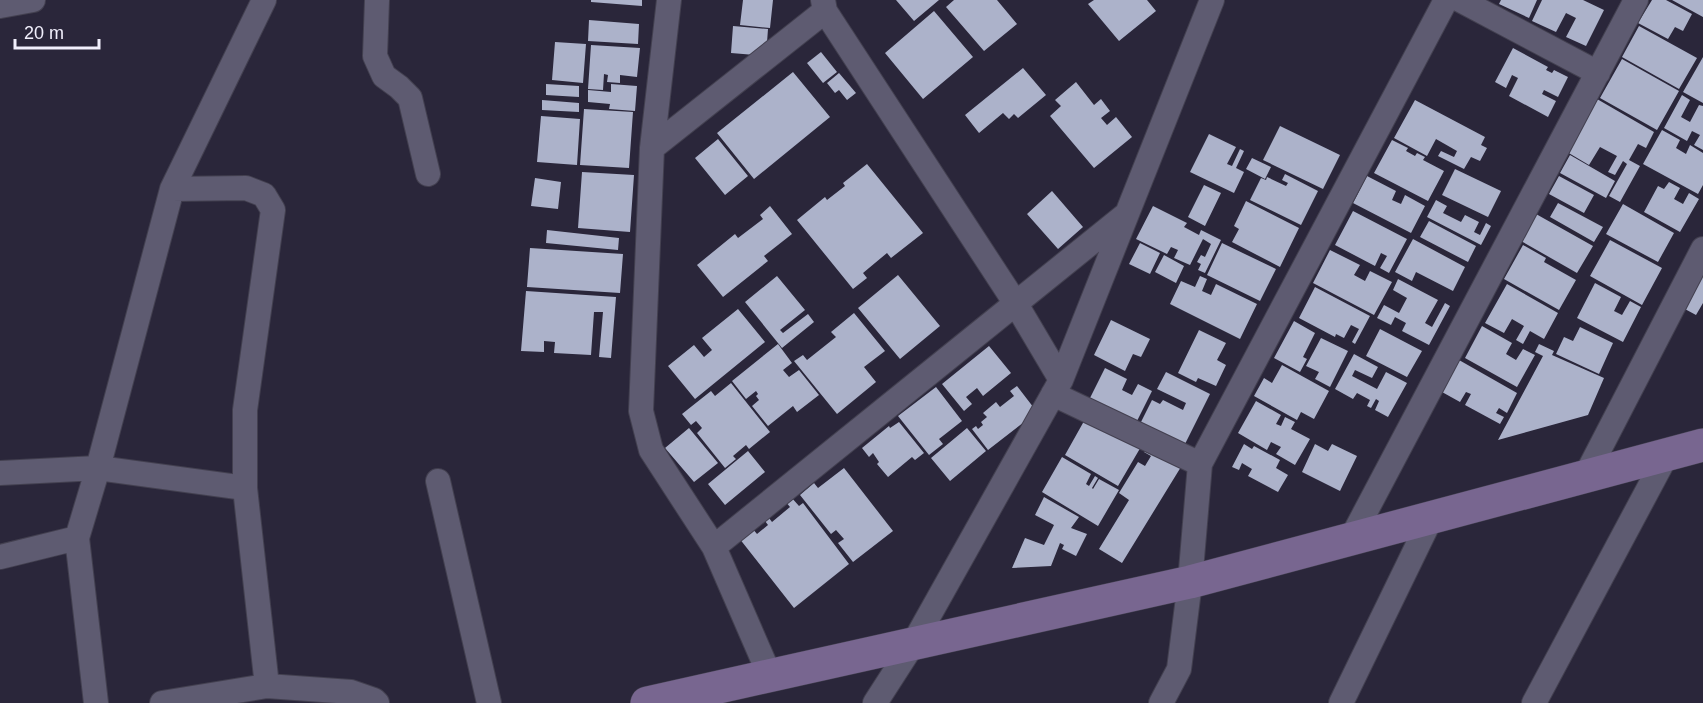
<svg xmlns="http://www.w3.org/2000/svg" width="1703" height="703" viewBox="0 0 1703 703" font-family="Helvetica,sans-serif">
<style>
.building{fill:#acb2ca}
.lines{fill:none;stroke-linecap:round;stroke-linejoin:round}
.street-casing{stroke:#434050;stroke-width:26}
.secondary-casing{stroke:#434050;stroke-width:34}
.street{stroke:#5e5b71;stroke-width:24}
.secondary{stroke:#786690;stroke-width:33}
</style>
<rect width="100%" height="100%" fill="#2a263a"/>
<path class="building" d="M591 0H642V6L591 2Z
M743 0H773L770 28 740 25Z
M896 0H939L914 21Z
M954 0H997L1017 24 984 51 946 7Z
M1094 0H1147L1156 11 1119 41 1088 4Z
M1501 0H1537L1529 18 1499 4Z
M1542 0H1583L1604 10 1586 46 1566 37 1576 18 1566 13 1556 32 1532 21Z
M1652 0H1666L1692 14 1683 31 1675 27 1668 39 1638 23Z
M1672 0H1703V17Z
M934 11 973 57 923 99 885 53Z
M589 20 639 24 638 44 588 41Z
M733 26 768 29 766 56 731 53Z
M1639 26 1697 58 1679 89 1622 57Z
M555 42 586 44 583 83 552 80Z
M591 45 640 48 637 77 620 75V83L607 82 608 75 604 74 603 90 588 89Z
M1513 48 1548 67 1546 70 1552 73 1554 70 1568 77 1558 97 1544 90 1542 94 1556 101 1548 117 1509 96 1518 78 1512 75 1506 88 1495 82Z
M821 52 837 72 823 83 807 63Z
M1703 57V103L1683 92Z
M1622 59 1679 91 1657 130 1600 98Z
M1023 68 1046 95 1018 118 1014 114 1009 119 1003 113 979 133 965 115Z
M793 72 830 117 754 179 717 133Z
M839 73 856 93 847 100 839 90 835 93 827 83Z
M1076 82 1094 105 1101 99 1110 111 1101 118 1107 125 1116 117 1132 137 1094 168 1050 116 1061 106 1055 100Z
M546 84 579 86V97L546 95Z
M611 84 637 86 635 111 609 109 610 104 588 102V90L611 92Z
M1682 95 1690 100 1681 117 1690 122 1699 105 1703 106V150L1694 145 1700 135 1692 131 1687 141 1664 128Z
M1597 99 1654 132 1646 148 1638 144 1629 160 1640 166 1620 202 1609 196 1627 164 1623 161 1615 175 1608 172 1617 156 1600 147 1589 165 1567 152Z
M542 100 579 103V112L542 110Z
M1415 100 1485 137 1481 145 1487 148 1480 161 1471 157 1464 169 1438 156 1441 151 1454 157 1457 151 1436 139 1427 156 1394 138Z
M584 109 633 112 629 168 580 165Z
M541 116 580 119 577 165 537 162Z
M1280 126 1340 155 1323 189 1263 160Z
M1662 130 1680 140 1676 148 1686 154 1690 145 1703 153V185L1698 194 1643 164Z
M1209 134 1236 147 1227 164 1232 166 1240 149 1244 151 1236 168 1244 172 1234 193 1190 172Z
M718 139 748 176 725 195 695 158Z
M1392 140 1408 148 1406 151 1415 156 1417 153 1425 157 1423 160 1444 171 1428 201 1374 173Z
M1570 155 1615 181 1606 198 1560 173Z
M1252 158 1271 167 1265 179 1246 169Z
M867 164 923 233 891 258 887 253 863 273 867 278 853 289 797 220 825 197 827 200 845 186 843 183Z
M1455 169 1501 191 1488 217 1442 195Z
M582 172 634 175 630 232 578 228Z
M1285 174 1318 191 1301 225 1250 200 1261 178 1266 180 1267 177 1286 186 1288 183 1282 180Z
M1367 176 1396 191 1392 200 1401 204 1405 195 1425 206 1411 233 1353 203Z
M1559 176 1594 195 1584 213 1549 194Z
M535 178 561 182 558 209 531 206Z
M1669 182 1680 188 1674 199 1683 204 1689 193 1699 199 1680 232 1644 212 1658 186 1664 189Z
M1204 185 1221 193 1205 226 1188 217Z
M1052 191 1083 227 1058 249 1027 214Z
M1436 200 1447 206 1443 213 1461 222 1465 215 1479 222 1474 232 1480 235 1486 223 1491 226 1481 245 1427 217Z
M1246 201 1299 228 1280 267 1232 242 1239 229 1234 226Z
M1558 203 1603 227 1594 242 1550 217Z
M1623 204 1674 233 1658 262 1606 234Z
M770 206 792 234 764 256 768 261 723 297 697 265 735 234 738 238 763 219 760 215Z
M1153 206 1187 223 1184 227 1199 235 1201 230 1221 240 1205 273 1198 270 1201 264 1197 262 1201 255 1205 257 1211 244 1203 239 1190 265 1174 258 1178 250 1171 247 1167 254 1136 239Z
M1353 211 1407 239 1389 273 1380 268 1387 256 1381 253 1375 266 1335 245Z
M1536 214 1593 246 1577 273 1521 241Z
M1429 221 1476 246 1468 262 1420 237Z
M547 230 619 238 618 250 546 243Z
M1413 239 1465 267 1453 291 1416 272 1412 281 1395 272Z
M1610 240 1662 268 1642 305 1590 276Z
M1140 243 1160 253 1150 274 1129 264Z
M1222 243 1276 269 1260 301 1207 275Z
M1523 245 1546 258 1544 262 1576 280 1559 310 1504 279Z
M530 248 623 254 620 293 527 287Z
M1330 250 1360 265 1354 275 1365 281 1370 271 1392 282 1374 315 1313 283Z
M1164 255 1184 266 1176 283 1155 272Z
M1703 271V303L1696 315 1683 308Z
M898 275 940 326 900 359 858 308Z
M777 276 805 310 780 330 783 333 808 314 814 322 782 348 745 302Z
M1200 276 1207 279 1202 291 1211 295 1216 284 1257 304 1240 339 1170 304 1181 281 1195 287Z
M1398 279 1438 300 1425 323 1432 327 1445 303 1450 306 1429 345 1402 331 1406 323 1395 317 1391 325 1377 318 1384 305 1399 313 1407 298 1393 290Z
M1595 283 1621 297 1614 311 1622 315 1630 301 1641 307 1623 342 1577 318Z
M1507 284 1558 313 1544 339 1530 331 1523 344 1516 340 1524 326 1512 319 1504 333 1485 323Z
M1315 287 1370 316 1355 344 1352 342 1359 329 1351 325 1344 338 1336 334 1335 337 1299 318Z
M526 291 616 297 611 358 599 357 603 312H594L591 355 554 353 555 342 544 341V352L521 351Z
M738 309 765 342 695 399 668 366 694 345 704 357 712 350 702 338Z
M854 313 885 351 864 367 876 382 837 414 794 361 803 355 807 360 836 337 831 332Z
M1111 320 1150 339 1141 357 1133 354 1125 371 1094 355Z
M1294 321 1315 333 1303 357 1307 359 1300 372 1274 358Z
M1482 326 1512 343 1506 354 1516 360 1523 349 1535 355 1517 387 1465 358Z
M1580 327 1613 343 1599 374 1556 354 1564 337 1573 341Z
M1380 329 1422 351 1407 377 1366 356Z
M1199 330 1226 343 1217 360 1226 365 1216 386 1198 378 1196 382 1178 373Z
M1321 338 1348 351 1330 387 1315 379 1319 372 1306 366Z
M778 344 792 363 783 370 789 377 799 370 819 395 797 412 793 406 768 426 752 406 759 400 756 396 758 394 756 391 746 399 732 381Z
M1539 344 1554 351 1552 355 1604 378 1588 415 1498 440 1543 356 1535 352Z
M989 346 1011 373 983 396 977 388 966 397 972 404 964 411 942 384Z
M1354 354 1378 367 1372 378 1355 370 1352 376 1377 389 1386 372 1407 383 1388 417 1375 410 1379 401 1376 399 1371 408 1367 406 1370 400 1357 393 1353 399 1335 389Z
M1459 360 1517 393 1507 413 1499 408 1496 413 1504 417 1500 424 1465 405 1471 394 1466 392 1460 402 1442 392Z
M1282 365 1329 391 1314 419 1301 412 1297 420 1254 396 1264 378 1272 383Z
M1105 368 1127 379 1122 390 1132 395 1138 384 1152 391 1132 431 1085 408Z
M1166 372 1210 394 1181 452 1137 430 1152 400 1160 404 1163 400 1183 410 1186 403 1157 389Z
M731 383 770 432 749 449 746 445 733 456 736 459 725 468 697 433 702 428 696 421 691 425 682 414 711 391 715 396Z
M1017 386 1037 412 988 450 972 429 976 426 978 429 983 425 981 422 987 417 983 413 996 402 1000 407 1014 396 1010 391Z
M936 387 962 421 939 439 943 444 929 455 898 416Z
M1256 401 1281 415 1276 424 1281 426 1285 417 1295 422 1291 429 1310 439 1295 465 1276 454 1281 447 1271 442 1267 450 1238 433Z
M1088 414 1142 445 1118 486 1065 455Z
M899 422 924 453 915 460 912 457 888 477 877 464 879 462 873 453 869 457 862 448 889 426 890 428Z
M689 428 718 463 694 482 665 448Z
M967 428 986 451 950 481 931 458Z
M1150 441 1184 462 1122 563 1099 549 1129 500 1119 493 1138 462 1145 466 1151 456 1144 452Z
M1244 444 1252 449 1254 446 1280 460 1276 468 1288 475 1278 492 1248 476 1252 469 1242 463 1239 470 1232 467Z
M1315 444 1328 451 1332 444 1357 456 1340 491 1302 472Z
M748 451 765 472 725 505 708 484Z
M1062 457 1091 474 1086 484 1089 486 1095 476 1098 478 1092 488 1093 489 1099 479 1119 490 1098 526 1042 492Z
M844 468 893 531 853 562 838 543 844 539 836 530 831 534 800 495 814 483 818 488Z
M791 497 799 506 803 503 849 564 794 608 739 538 752 528 757 534 768 525 765 521 769 518 772 522 790 507 785 501Z
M1044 497 1079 517 1071 528 1087 534 1076 556 1062 549 1064 545 1060 543 1051 566 1012 568 1025 538 1044 545 1054 525 1035 515Z"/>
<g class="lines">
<defs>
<path id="street" d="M377 0 375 56 384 76 399 87 410 98 428 174
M669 0 652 148 641 411 651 450 714 547 770 676
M823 0 825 11 1016 304 1061 380
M1460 0 1598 73
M0 6 33 0
M652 148 825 11
M172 189 246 188 264 195 273 210 245 410V488L267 686
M1053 394 1200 464
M0 473 98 468 245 488
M1585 477 1703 249
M438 481 489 703
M1351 539 1636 0
M714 547 1124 216
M0 557 77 538
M96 703 77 538 98 468 172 189 264 0
M162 703 267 686 351 692 374 700 377 703
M875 703 913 644 1061 380 1212 0
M1161 703 1179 669 1190 582 1200 464 1446 0
M1341 703 1431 518
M1534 703 1667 454"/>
<path id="secondary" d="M647 703 1190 582 1703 445"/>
</defs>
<use href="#street" class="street-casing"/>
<use href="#secondary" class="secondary-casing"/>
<use href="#street" class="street"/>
<use href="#secondary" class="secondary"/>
</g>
<path d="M15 39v9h84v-9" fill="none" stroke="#f1effc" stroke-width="3"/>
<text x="24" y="39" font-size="18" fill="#f1effc" stroke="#2a263a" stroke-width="4.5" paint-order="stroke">20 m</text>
</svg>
